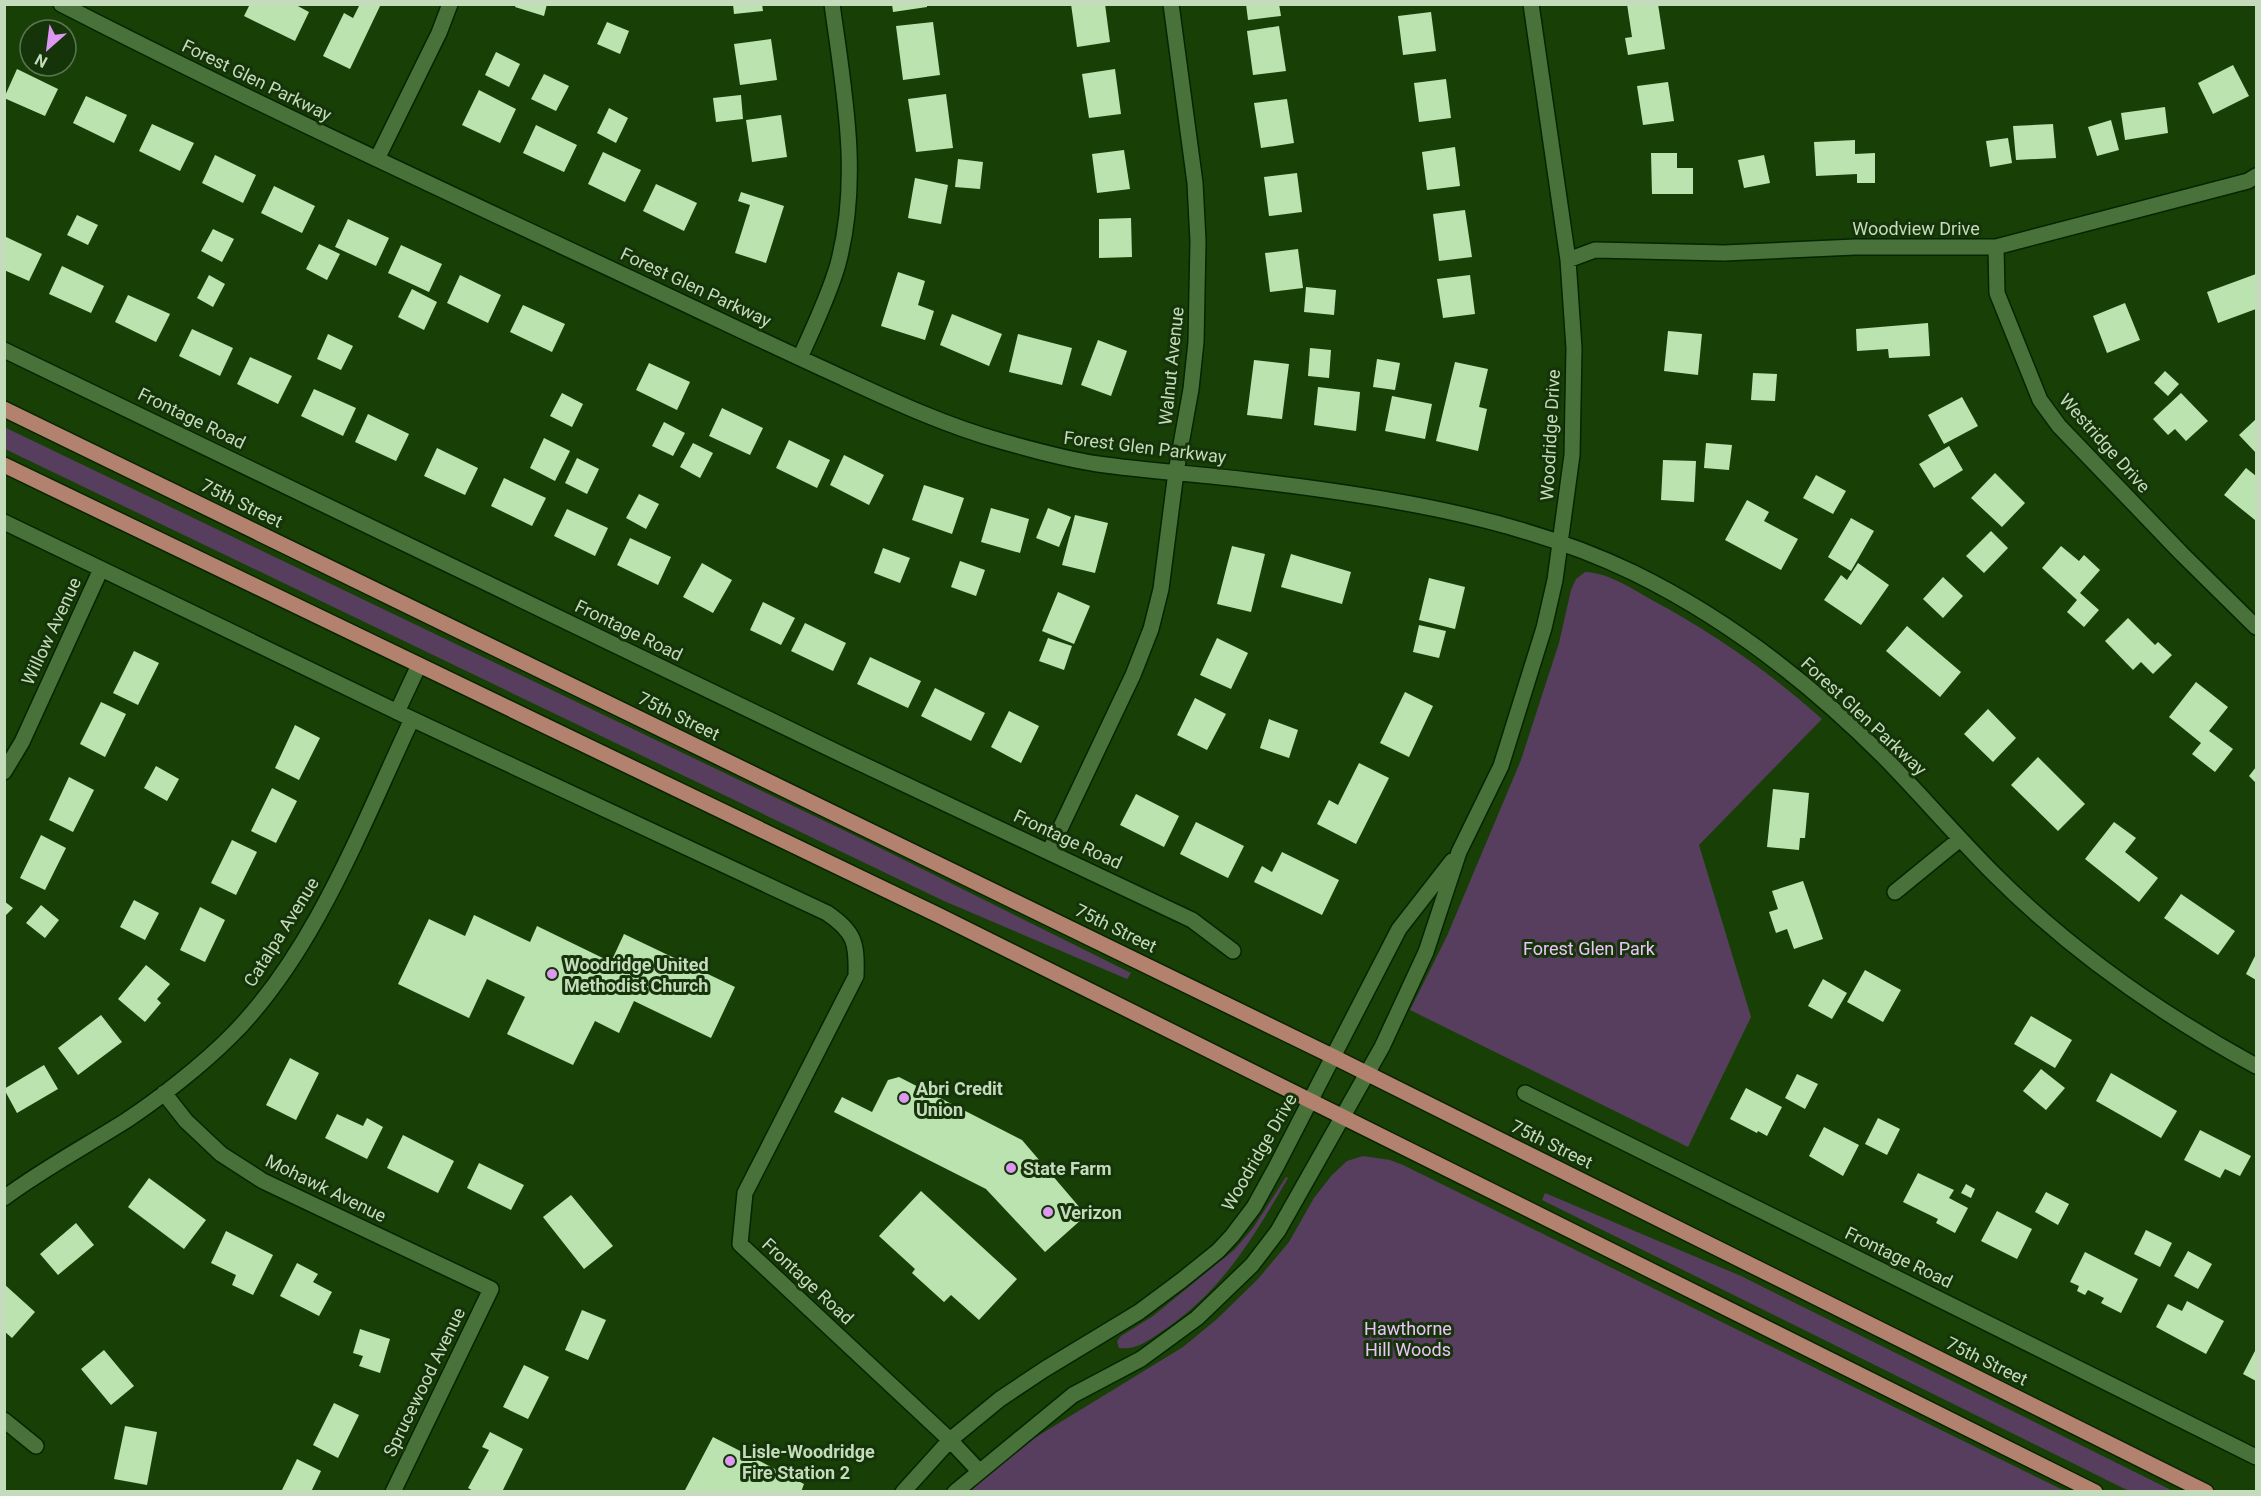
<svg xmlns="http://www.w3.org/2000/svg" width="2261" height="1496" viewBox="0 0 2261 1496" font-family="Roboto,sans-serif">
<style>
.green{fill:#573e5e}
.building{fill:#bbe3af}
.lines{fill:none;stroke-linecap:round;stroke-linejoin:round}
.minor-casing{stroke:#062400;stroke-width:18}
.major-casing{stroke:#062400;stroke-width:18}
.minor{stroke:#48723a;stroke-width:15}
.major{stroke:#b3826e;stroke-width:15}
.poi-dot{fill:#de98f2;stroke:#153409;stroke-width:2}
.labels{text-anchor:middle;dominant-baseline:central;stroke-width:6;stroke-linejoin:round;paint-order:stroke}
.street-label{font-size:18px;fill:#c4dbbc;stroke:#153409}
.park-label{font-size:18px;fill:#eec2fb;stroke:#153409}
.poi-label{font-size:18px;font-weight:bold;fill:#c4dbbc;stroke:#153409;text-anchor:start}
</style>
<rect width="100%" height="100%" fill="#184006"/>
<path class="green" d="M4 427 862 839 1131 973 1127 979 944 901 5 449Z
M1585 572C1609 573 1631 588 1652 600 1715 634 1768 671 1822 719L1699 845 1751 1017 1688 1147 1410 1010 1447 936 1521 760 1559 643 1571 590 1576 579Z
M1363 1156 1390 1160 1403 1165 2065 1491 970 1492 987 1474 1028 1442 1183 1347 1217 1319 1258 1279 1289 1242 1314 1198 1332 1175 1347 1161Z
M1286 1177 1288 1178C1253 1238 1221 1293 1161 1332 1148 1341 1136 1350 1119 1348L1117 1341 1121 1336 1153 1316 1234 1250 1253 1228Z
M1545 1193 1741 1276 2173 1491H2129L1542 1200Z"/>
<path class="building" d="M250 4H294L309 12 295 41 244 16Z
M360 4H381L350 69 323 56 344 13 353 18Z
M516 4H547L544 16 515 7Z
M733 4H762L763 11 734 14Z
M892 4H927V7L893 12Z
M1071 4H1105L1110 42 1077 47Z
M1246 4H1279L1281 16 1248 20Z
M1627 4H1658L1665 49 1628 55 1625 38 1632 37Z
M1431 12 1436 51 1403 55 1398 16Z
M607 22 629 31 620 54 597 44Z
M933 22 940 75 903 80 896 26Z
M1279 26 1286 71 1253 75 1247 31Z
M771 39 777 80 740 85 734 44Z
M496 52 520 64 509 87 485 75Z
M2233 65 2249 96 2213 114 2198 83Z
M17 69 58 89 45 116 4 98Z
M1115 69 1121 114 1089 118 1082 74Z
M544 74 569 86 556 111 531 99Z
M1446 79 1451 118 1419 122 1414 83Z
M1668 82 1674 121 1643 125 1637 86Z
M479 90 516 109 500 143 462 125Z
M946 94 953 148 916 152 908 99Z
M741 95 743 119 716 122 713 98Z
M86 96 127 115 114 143 73 123Z
M1287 99 1294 143 1261 148 1254 103Z
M2165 107 2168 133 2125 140 2121 113Z
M609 108 628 118 616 143 597 133Z
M781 115 787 157 752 162 746 120Z
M2111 120 2119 150 2097 156 2088 127Z
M152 124 194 143 180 171 139 151Z
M2053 124 2056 158 2016 160 2013 126Z
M536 125 577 145 564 172 523 153Z
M2008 138 2012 163 1990 167 1986 141Z
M1855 140V154L1875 153V183H1857V174L1816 176 1814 142Z
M1455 147 1460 186 1427 190 1422 152Z
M1124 150 1130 189 1097 193 1092 154Z
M603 152 641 170 625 202 588 184Z
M1651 153H1677V168H1693V194H1652Z
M215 155 256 175 243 203 202 183Z
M1764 155 1770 183 1744 188 1738 160Z
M958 159 983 162 980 189 955 187Z
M1297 173 1302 212 1269 216 1264 177Z
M915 178 948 185 941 224 908 218Z
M656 184 697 203 684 231 643 211Z
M274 186 315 206 302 233 261 213Z
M741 192 784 206 766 263 735 253 750 205 738 201Z
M1465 210 1472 257 1439 261 1433 214Z
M77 215 98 225 88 245 67 235Z
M1131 218 1132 257 1099 258V219Z
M348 219 389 238 376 266 335 247Z
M213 229 234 239 222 262 201 251Z
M4 236 42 254 29 281 4 270Z
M319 244 340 254 327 280 306 269Z
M401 245 442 264 429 292 388 273Z
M1298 249 1303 288 1270 292 1265 253Z
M62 266 104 286 91 313 49 294Z
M898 272 925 281 918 305 934 311 925 340 881 326Z
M2256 274V309L2218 323 2207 292Z
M209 275 225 284 213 307 197 298Z
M460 275 501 295 488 323 447 303Z
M1470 275 1475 314 1443 318 1437 279Z
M1306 287 1336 290 1334 315 1304 312Z
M412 289 437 302 424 330 398 317Z
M128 295 170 314 156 342 115 322Z
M2125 303 2140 340 2107 353 2093 316Z
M523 305 565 324 552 352 510 332Z
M952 314 1002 334 989 366 940 345Z
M1928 323 1930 356 1889 358 1888 349 1857 351 1856 329Z
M192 329 233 348 220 376 179 356Z
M1668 331 1702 334 1698 375 1664 371Z
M328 334 353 346 341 370 317 359Z
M1018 334 1072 348 1062 385 1009 372Z
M1098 340 1127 351 1111 396 1081 385Z
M1310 348 1331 350 1329 378 1308 376Z
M250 357 292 376 278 404 237 384Z
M1377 359 1400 363 1395 390 1373 387Z
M1254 360 1289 364 1282 419 1247 415Z
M1455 362 1488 369 1479 407 1487 409 1478 451 1436 441Z
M649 363 690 382 677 410 636 390Z
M2165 371 2179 384 2168 396 2154 383Z
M1753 373 1777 374 1775 401 1751 400Z
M1318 387 1360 392 1356 431 1314 425Z
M314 389 356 408 343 436 301 416Z
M562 393 583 404 572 427 550 416Z
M2181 393 2208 421 2186 441 2175 429 2168 435 2153 419Z
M1392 396 1432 404 1425 439 1385 431Z
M1962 397 1978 426 1944 444 1928 415Z
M722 408 763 428 750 455 709 436Z
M368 414 409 434 396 461 355 442Z
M2256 419V453L2239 435Z
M664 422 685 433 673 456 652 446Z
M544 438 570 451 555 481 530 468Z
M789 440 830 460 817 488 776 468Z
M693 443 713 453 700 478 680 467Z
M1706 443 1732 445 1729 470 1704 468Z
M1949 446 1963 470 1934 488 1919 464Z
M437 448 478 468 465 495 424 476Z
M844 455 884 475 869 505 830 485Z
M577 458 599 469 587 494 565 483Z
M1663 460 1696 461 1694 502 1661 500Z
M2246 468 2256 476 2255 520 2224 495Z
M1995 473 2025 503 2002 527 1971 498Z
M1816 475 1846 491 1833 514 1803 498Z
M504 478 546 498 532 526 491 506Z
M924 485 964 498 952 534 912 520Z
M639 494 659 504 646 529 626 518Z
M1747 500 1769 512 1764 521 1798 539 1781 570 1725 540Z
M991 508 1029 519 1020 553 981 542Z
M1048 508 1071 517 1059 547 1036 538Z
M567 509 608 528 595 556 554 536Z
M1075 515 1108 523 1095 573 1062 565Z
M1851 518 1874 531 1851 571 1828 557Z
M1991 531 2008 548 1984 573 1966 556Z
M630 538 671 557 658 585 617 565Z
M1232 546 1265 554 1251 612 1217 604Z
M2061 546 2079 561 2084 555 2100 570 2080 593 2099 610 2084 627 2067 612 2077 600 2042 568Z
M883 548 910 558 900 583 874 573Z
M1291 554 1351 572 1342 604 1281 587Z
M960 561 985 570 976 596 951 587Z
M702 563 732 580 713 613 683 597Z
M1858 563 1889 585 1861 625 1824 600 1841 575 1847 580Z
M1943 577 1963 596 1943 618 1923 599Z
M1429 578 1465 587 1455 629 1419 620Z
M1058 592 1090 606 1074 644 1042 631Z
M763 602 795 618 781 645 750 630Z
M2128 618 2155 645 2158 642 2172 655 2153 674 2141 662 2133 670 2105 641Z
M805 623 846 643 833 671 791 651Z
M1419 625 1446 631 1439 658 1413 652Z
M1907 626 1961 672 1940 697 1886 651Z
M1048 638 1072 646 1064 670 1039 661Z
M1217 638 1248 653 1231 689 1200 675Z
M134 651 159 663 138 705 113 693Z
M870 657 921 681 908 708 857 684Z
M2196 682 2228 707 2209 731 2233 749 2215 772 2192 754 2201 743 2169 717Z
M935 688 985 713 971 741 921 716Z
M1405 692 1433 706 1409 757 1380 743Z
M1195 698 1226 714 1207 750 1177 735Z
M101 702 126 714 105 757 80 744Z
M1988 709 2016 738 1993 762 1964 734Z
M1009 711 1039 726 1021 763 991 747Z
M1269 719 1298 730 1289 758 1260 748Z
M295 725 320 738 299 780 275 768Z
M2038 757 2085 804 2058 831 2011 785Z
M1359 763 1389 778 1356 844 1317 824 1329 800 1338 805Z
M156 766 179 779 167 801 144 788Z
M2256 767V783L2249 776Z
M69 777 94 790 73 832 49 820Z
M272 788 297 801 276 843 251 831Z
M1773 789 1809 793 1805 838H1800L1799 850 1767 847Z
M1136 794 1179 816 1164 847 1120 825Z
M1196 822 1244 846 1228 878 1180 854Z
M2114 822 2136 838 2125 852 2158 878 2139 902 2085 859Z
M41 835 66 848 45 890 20 878Z
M232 840 257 852 236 895 211 883Z
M1282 852 1339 880 1322 915 1254 882 1262 866 1272 872Z
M1803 881 1823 939 1794 949 1787 929 1776 933 1769 912 1778 909 1772 891Z
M2181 894 2235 931 2218 955 2164 918Z
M134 900 159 913 145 940 120 927Z
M4 901 13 908 4 917Z
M41 905 59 920 45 938 26 923Z
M200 907 225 920 205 962 180 950Z
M474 915 530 942 537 926 611 962 624 934 735 987 711 1038 634 1001 619 1033 595 1021 573 1065 507 1034 525 997 487 979 469 1018 398 984 429 919 465 936Z
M2256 954V980L2246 974Z
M146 965 170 984 157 999 161 1003 145 1022 118 999Z
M1865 970 1901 990 1883 1022 1847 1002Z
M1823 979 1847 993 1832 1019 1808 1006Z
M101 1015 122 1042 78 1075 58 1048Z
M2031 1016 2072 1040 2055 1068 2014 1044Z
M290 1058 319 1073 296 1120 266 1105Z
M44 1065 58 1089 17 1113 4 1089Z
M2041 1069 2065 1088 2046 1110 2023 1091Z
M2111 1073 2177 1111 2161 1138 2096 1101Z
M1797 1074 1818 1084 1805 1109 1785 1098Z
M899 1077 1022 1140 1081 1209 1082 1219 1045 1252 986 1189 834 1112 842 1097 872 1112 888 1080Z
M1746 1088 1782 1107 1767 1136 1758 1131 1757 1133 1730 1119Z
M337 1114 363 1126 367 1118 383 1127 367 1159 325 1138Z
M1878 1118 1900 1129 1887 1155 1865 1144Z
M1824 1127 1859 1145 1843 1176 1809 1156Z
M2200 1130 2251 1156 2240 1176 2225 1169 2220 1178 2184 1160Z
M403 1135 454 1161 438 1193 387 1168Z
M479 1163 524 1185 511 1210 467 1188Z
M1918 1173 1954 1190 1949 1198 1968 1208 1955 1233 1936 1223 1938 1219 1903 1202Z
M149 1178 206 1220 184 1249 128 1207Z
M1966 1184 1975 1189 1971 1198 1961 1193Z
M921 1191 1017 1279 979 1320 951 1295 944 1302 912 1273 915 1269 879 1236Z
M2046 1192 2069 1204 2058 1225 2035 1212Z
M571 1195 613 1246 584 1269 543 1217Z
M1997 1211 2032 1229 2017 1259 1981 1241Z
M76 1223 94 1245 58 1275 40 1254Z
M2146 1230 2172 1243 2160 1267 2134 1254Z
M226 1231 273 1255 253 1295 232 1285 236 1275 211 1263Z
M2188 1251 2212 1264 2198 1289 2174 1276Z
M2085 1252 2138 1279 2121 1313 2101 1303 2104 1298 2088 1290 2085 1295 2077 1291 2079 1286 2070 1282Z
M297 1263 318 1274 313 1282 332 1292 319 1316 280 1296Z
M4 1284 35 1312 12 1338 4 1331Z
M2187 1301 2224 1321 2206 1354 2156 1327 2168 1304 2182 1311Z
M582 1310 606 1320 588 1360 565 1350Z
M360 1329 390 1339 380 1373 359 1366 363 1356 353 1353Z
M2256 1349V1381L2243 1374Z
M104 1350 134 1386 111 1405 81 1369Z
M524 1365 549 1377 528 1419 503 1407Z
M334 1403 359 1415 338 1458 313 1445Z
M125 1426 157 1432 147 1485 114 1479Z
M490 1432 523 1449 502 1492H475L468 1488 489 1450 482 1447Z
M713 1437 804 1484 801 1492H684Z
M297 1459 321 1471 311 1492H281Z"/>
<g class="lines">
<defs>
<path id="minor" d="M61 4C254 103 451 194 647 286 711 316 775 347 839 376 893 401 944 425 1001 441 1033 450 1065 459 1098 464 1147 471 1198 474 1247 480 1375 495 1517 516 1634 573 1728 619 1810 683 1884 757 1922 796 1957 837 1995 875 2072 952 2161 1014 2256 1066
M377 159 439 33 450 4
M1996 247 1997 293 2040 400 2059 426 2182 554 2256 627
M1568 260 1595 250 1724 253 1855 247H1996L2248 181 2256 176
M4 350 845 756 1192 920 1233 951
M800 358C813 328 829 296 838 264 861 178 844 91 832 4
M4 522 412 719 827 913C855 932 857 943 856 976L745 1193 740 1244 950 1440 979 1471
M397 712 419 665
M4 772 22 742 101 569
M1049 852 1133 675 1151 629 1161 589 1176 472 1191 389 1196 342 1198 241 1195 183 1171 4
M1895 892 1960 839
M164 1093 186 1121 221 1154 263 1181 491 1289 393 1492
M1525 1093 2256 1457
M4 1198C43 1169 86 1146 127 1120 160 1098 202 1065 230 1037 314 954 362 825 412 719
M4 1420 36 1446
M903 1492 950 1440 1000 1399 1045 1369 1139 1312 1182 1280 1218 1251 1232 1236 1254 1207 1276 1167 1399 929 1452 861
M955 1492 1073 1395 1141 1359 1197 1318 1252 1265 1278 1231 1382 1047 1426 952 1459 852 1501 766 1544 628 1555 580 1572 455 1574 348 1568 260 1531 4"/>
<path id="major" d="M4 409 1334 1057 2206 1492
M4 465 938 915 2095 1492"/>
</defs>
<use href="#minor" class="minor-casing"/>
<use href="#major" class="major-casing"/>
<use href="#minor" class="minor"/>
<use href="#major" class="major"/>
</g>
<g class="poi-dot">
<circle cx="552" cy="974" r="6"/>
<circle cx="904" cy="1098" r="6"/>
<circle cx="1011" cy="1168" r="6"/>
<circle cx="1048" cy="1212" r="6"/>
<circle cx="730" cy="1461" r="6"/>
</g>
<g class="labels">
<g class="street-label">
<text transform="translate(257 80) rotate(26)">Forest Glen Parkway</text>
<text x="1916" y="228">Woodview Drive</text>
<text transform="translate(696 287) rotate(25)">Forest Glen Parkway</text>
<text transform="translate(1171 366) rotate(-84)">Walnut Avenue</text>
<text transform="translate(192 418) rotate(26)">Frontage Road</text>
<text transform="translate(1550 435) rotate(-87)">Woodridge Drive</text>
<text transform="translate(2105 443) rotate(48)">Westridge Drive</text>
<text transform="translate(1145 447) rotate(7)">Forest Glen Parkway</text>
<text transform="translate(242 503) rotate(26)">75th Street</text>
<text transform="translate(629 630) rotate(26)">Frontage Road</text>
<text transform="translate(51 631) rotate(-65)">Willow Avenue</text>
<text transform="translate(679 716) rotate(26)">75th Street</text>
<text transform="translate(1864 716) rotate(43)">Forest Glen Parkway</text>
<text transform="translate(1068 839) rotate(25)">Frontage Road</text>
<text transform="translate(1116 928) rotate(26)">75th Street</text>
<text transform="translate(281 932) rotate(-58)">Catalpa Avenue</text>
<text transform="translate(1552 1144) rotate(26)">75th Street</text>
<text transform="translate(1259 1152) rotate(-60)">Woodridge Drive</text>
<text transform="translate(326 1188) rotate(26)">Mohawk Avenue</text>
<text transform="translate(1899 1257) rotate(26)">Frontage Road</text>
<text transform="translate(808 1281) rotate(43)">Frontage Road</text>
<text transform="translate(1987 1361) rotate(26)">75th Street</text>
<text transform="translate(424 1382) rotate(-64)">Sprucewood Avenue</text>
</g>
<g class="park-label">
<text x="1589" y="948">Forest Glen Park</text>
<text x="1408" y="1328">Hawthorne<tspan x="1408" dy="21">Hill Woods</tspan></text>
</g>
<g class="poi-label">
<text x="564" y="964">Woodridge United<tspan x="564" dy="21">Methodist Church</tspan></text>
<text x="916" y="1088">Abri Credit<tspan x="916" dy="21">Union</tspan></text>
<text x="1023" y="1168">State Farm</text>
<text x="1060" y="1212">Verizon</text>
<text x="742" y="1451">Lisle-Woodridge<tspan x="742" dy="21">Fire Station 2</tspan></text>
</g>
</g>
<rect width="2261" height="1496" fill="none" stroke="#c4dbbc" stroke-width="12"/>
<g transform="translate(48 48) rotate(208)"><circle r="28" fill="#153409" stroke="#5b7751" stroke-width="1.5"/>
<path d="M0-4.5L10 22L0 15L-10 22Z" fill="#de98f2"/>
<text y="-9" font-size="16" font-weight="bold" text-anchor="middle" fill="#c4dbbc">N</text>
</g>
</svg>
